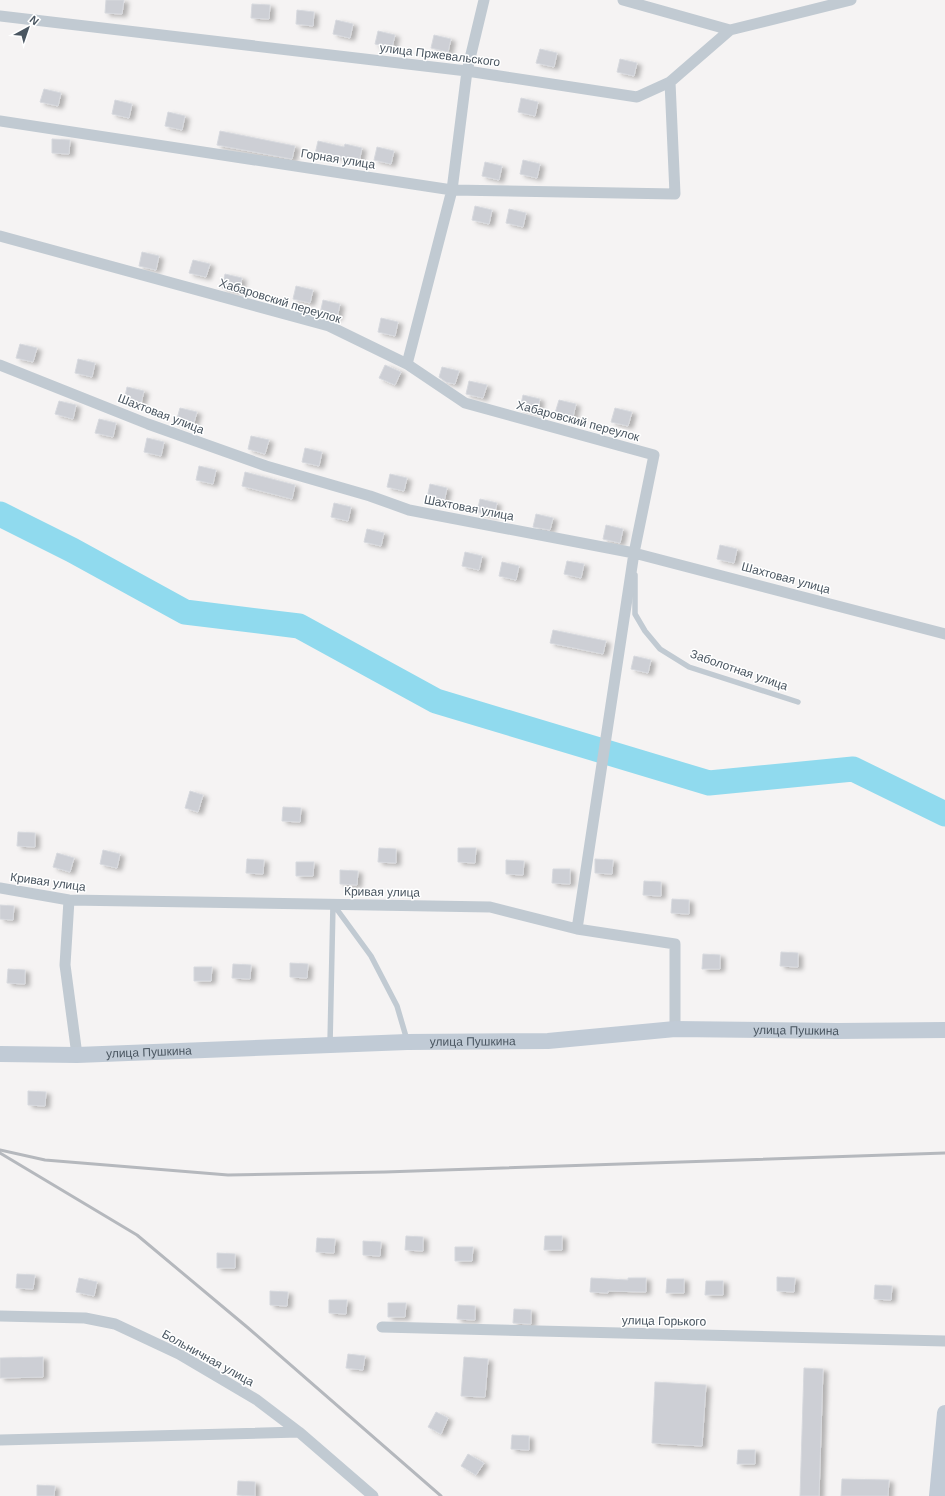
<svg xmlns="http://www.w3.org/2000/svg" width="945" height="1496" viewBox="0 0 945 1496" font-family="Helvetica,sans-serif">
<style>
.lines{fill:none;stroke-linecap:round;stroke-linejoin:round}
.river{stroke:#90daee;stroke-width:25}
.building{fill:#cdcfd5;stroke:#d7d9de;filter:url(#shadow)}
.lane{stroke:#c1cad2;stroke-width:5.5}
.street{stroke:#c1cad2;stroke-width:11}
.secondary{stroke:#c1cbd6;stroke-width:16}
.rail{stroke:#b5b8bd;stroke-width:3}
.labels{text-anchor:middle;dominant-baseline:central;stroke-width:3;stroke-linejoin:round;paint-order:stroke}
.street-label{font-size:12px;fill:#4a5661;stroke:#fff}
</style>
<defs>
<filter id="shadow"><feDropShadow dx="4.5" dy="2.5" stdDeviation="2" flood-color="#0004"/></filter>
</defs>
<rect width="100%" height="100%" fill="#f5f3f3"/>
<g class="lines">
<path class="river" d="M0 514 72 550 185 612 299 626 436 701 709 783 853 769 945 814"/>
</g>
<path class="building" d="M106 0H124L122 14 105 13Z
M252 4 270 5 269 19 251 18Z
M297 10 314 12 313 26 296 24Z
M336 20 353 24 350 38 333 34Z
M378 31 395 35 392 48 375 44Z
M434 35 451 39 448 52 431 48Z
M540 49 557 53 554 67 536 63Z
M620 59 637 63 634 76 617 72Z
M44 89 61 93 58 106 40 102Z
M521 98 538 102 535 116 518 112Z
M115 100 132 104 129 118 112 114Z
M168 112 185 116 182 130 165 126Z
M220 131 295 146 292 159 217 145Z
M52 139 70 140 69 154 52 153Z
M318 141 344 147 345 144 362 148 359 162 333 155 332 158 315 154Z
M377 147 394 151 391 164 374 160Z
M523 160 540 164 537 178 520 174Z
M485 162 502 166 499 180 482 176Z
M475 206 492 210 489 224 472 220Z
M509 209 526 213 523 227 506 223Z
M142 252 159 256 156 270 139 266Z
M193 260 210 264 206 277 189 273Z
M225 274 242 278 239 292 222 288Z
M296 286 313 290 310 303 293 299Z
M323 300 340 304 337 318 320 314Z
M381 318 398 322 395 336 378 332Z
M20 344 37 348 33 362 16 358Z
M78 359 95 363 92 377 75 373Z
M385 365 401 372 395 385 379 378Z
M442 367 459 371 455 384 446 382 439 377Z
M469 381 487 385 483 398 466 394Z
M127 387 144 391 141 404 124 401Z
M523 395 540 399 537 413 520 409Z
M559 400 576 404 573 417 555 413Z
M59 401 76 405 73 419 55 414Z
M180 408 197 412 193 426 176 422Z
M615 408 632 412 628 426 611 422Z
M99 419 116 423 113 437 95 433Z
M251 436 269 440 265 454 248 449Z
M147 438 164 442 161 456 144 452Z
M305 448 322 452 319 466 302 462Z
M199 466 216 470 213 484 196 480Z
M245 472 295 485 292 499 242 486Z
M390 474 407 478 404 491 387 487Z
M430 484 447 488 444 502 427 498Z
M480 499 497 503 494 516 477 512Z
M334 503 351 507 348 521 331 517Z
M536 514 553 518 550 530 533 527Z
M606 525 623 529 620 543 603 539Z
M367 529 384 533 381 546 364 542Z
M720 545 737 549 734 563 717 559Z
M465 552 482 556 479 570 462 566Z
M567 561 584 564 581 578 564 574Z
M502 562 519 566 516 580 499 576Z
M553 630 606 641 603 654 550 643Z
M634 656 651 660 648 673 631 669Z
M190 791 203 795 198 812 185 808Z
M283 807 301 808 300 822 282 821Z
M18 832 35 833V847L17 846Z
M379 848 396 849V863L378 862Z
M458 848H476L475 863 458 862Z
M103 850 120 854 117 868 100 864Z
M57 853 74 858 70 872 53 867Z
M247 859 264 860 263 874 246 873Z
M595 859 613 860 612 874 595 873Z
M506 860 524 861 523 875 506 874Z
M296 862H314L313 876H296Z
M553 869H570V884L552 883Z
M340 870 358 871 357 885 340 884Z
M644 881 661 882V896L643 895Z
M672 899 689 900V914L671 913Z
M0 905 14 906 13 920 0 919Z
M781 952 798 953V967L780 966Z
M703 954 720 955V969H702Z
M290 963 308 964 307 978 290 977Z
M233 964 251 965 250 979 232 978Z
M194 967H212L211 981H194Z
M8 969 25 970V984L7 983Z
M28 1091 46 1092 45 1106 28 1105Z
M406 1236 423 1237V1251L405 1250Z
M545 1236H562V1250H544Z
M317 1238 335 1239 334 1253 316 1252Z
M363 1241 381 1242 380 1256 363 1255Z
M455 1247H473L472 1261H455Z
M217 1253 235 1254V1268H217Z
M17 1274 35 1275 33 1289 16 1288Z
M777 1277 795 1278 794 1292 777 1291Z
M79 1278 97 1282 94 1296 76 1292Z
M591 1278 628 1280V1278H646V1292L608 1291V1293L590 1292Z
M667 1279H684V1293H666Z
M706 1281H723V1295H705Z
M875 1285 892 1286 891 1300 874 1299Z
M270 1291 288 1292 287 1306 270 1305Z
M329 1300H347L346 1314 329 1313Z
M388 1303H406L405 1317H388Z
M458 1305 475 1306V1320L457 1319Z
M514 1309 531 1310V1324L513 1323Z
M348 1354 365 1356 363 1370 346 1368Z
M43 1357V1377L0 1378V1358Z
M464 1357 488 1359 485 1397 461 1396Z
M804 1368 823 1369 819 1496H800Z
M655 1382 706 1385 702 1446 652 1443Z
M436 1412 448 1418 441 1434 428 1427Z
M512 1435 529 1436V1450L511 1449Z
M738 1450H755V1464H737Z
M468 1454 484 1463 476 1475 461 1466Z
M842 1479 889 1480 888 1496H841Z
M238 1481 255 1482V1496L237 1495Z
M37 1485 55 1486 54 1496H37Z"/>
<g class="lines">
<path class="lane" d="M635 575V614L645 631 660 649 689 667 798 702
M330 1044 333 904 371 956 397 1006 407 1040"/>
<path class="street" d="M623 0 730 30
M0 16 467 71 637 97 670 82 730 30 851 0
M0 121 452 190 675 194 670 82
M0 236 329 326 407 364 465 403 654 455 634 553 577 929
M407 364 452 190 467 71 484 0
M0 365 148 424 266 466 370 496 409 510 634 553 945 634
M0 888 69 900 490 907 577 929 675 944V1029
M69 900 65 965 77 1055
M0 1316 85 1318 115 1324 179 1354 257 1400 299 1432 373 1496
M382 1327 945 1341
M0 1440 299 1432"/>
<g class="secondary">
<path id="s1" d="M0 1054 77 1055 407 1042 548 1041 675 1029 837 1031 945 1030"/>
<path d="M937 1496 945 1413"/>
</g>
<path class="rail" d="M0 1150 45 1160 228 1175 385 1172 945 1153
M0 1153 137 1235 247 1327 441 1496"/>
</g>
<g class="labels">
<g class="street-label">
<text transform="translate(440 55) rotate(7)">улица Пржевальского</text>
<text transform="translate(338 159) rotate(9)">Горная улица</text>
<text transform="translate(280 301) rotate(17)">Хабаровский переулок</text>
<text transform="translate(161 414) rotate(21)">Шахтовая улица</text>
<text transform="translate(578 421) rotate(15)">Хабаровский переулок</text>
<text transform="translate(469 508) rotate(11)">Шахтовая улица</text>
<text transform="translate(786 578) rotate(15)">Шахтовая улица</text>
<text transform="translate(739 670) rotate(19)">Заболотная улица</text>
<text transform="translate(48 882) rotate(8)">Кривая улица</text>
<text transform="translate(382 892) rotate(1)">Кривая улица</text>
<text stroke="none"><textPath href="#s1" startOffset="797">улица Пушкина</textPath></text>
<text stroke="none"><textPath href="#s1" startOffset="473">улица Пушкина</textPath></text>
<text stroke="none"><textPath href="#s1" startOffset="149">улица Пушкина</textPath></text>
<text transform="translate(664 1321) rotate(1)">улица Горького</text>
<text transform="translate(208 1358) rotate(29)">Больничная улица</text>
</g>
</g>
<g transform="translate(28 28) rotate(40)" stroke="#ffffff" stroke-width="3" paint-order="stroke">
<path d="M0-3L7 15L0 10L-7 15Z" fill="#4a5661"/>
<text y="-6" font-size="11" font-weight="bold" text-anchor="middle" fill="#4a5661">N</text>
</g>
</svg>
